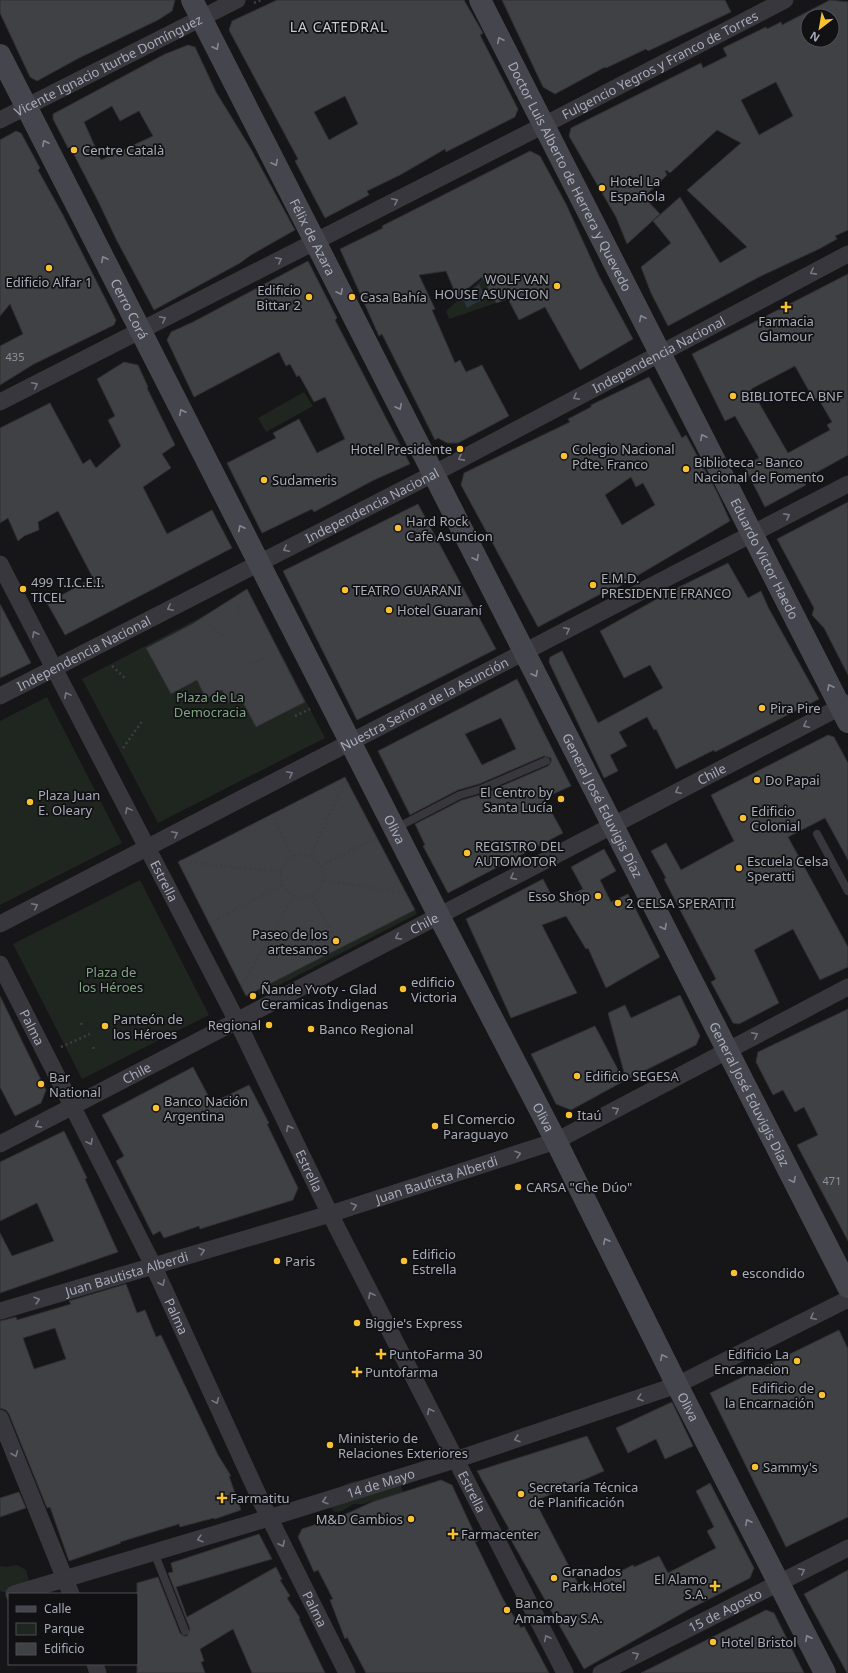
<svg xmlns="http://www.w3.org/2000/svg" width="848" height="1673" viewBox="0 0 848 1673" font-family="'Noto Sans',sans-serif">
<style>
.green{fill:#1e261f}
.water{fill:#2c343d}
.building{fill:#404145;stroke:#303034;fill-rule:evenodd}
.lines{fill:none;stroke-linecap:round;stroke-linejoin:round}
.path{stroke:#3d3e44;stroke-width:2.5;stroke-dasharray:2 3;stroke-linecap:butt}
.lane{stroke:#37373d;stroke-width:8}
.street{stroke:#37373d;stroke-width:17}
.secondary{stroke:#45464d;stroke-width:22}
.oneway{stroke:#858893}
.oneway2{stroke:#757781}
.poi-dot{fill:#f7c12f;stroke:#111113;stroke-width:1.5}
.labels{text-anchor:middle;dominant-baseline:central;stroke-width:3.5;stroke-linejoin:round;paint-order:stroke}
.number-label{font-size:11px;fill:#8e919c}
.street-label{font-size:13px;fill:#a8acb9;stroke:#111113}
.poi-label{font-size:13px;fill:#a8acb9;stroke:#111113;text-anchor:start}
.park-label{font-size:13px;fill:#7ea483;stroke:#111113}
.neighbourhood-label{font-size:14px;letter-spacing:1px;fill:#c9cbd4;stroke:#111113}
</style>
<rect width="100%" height="100%" fill="#161618"/>
<path class="green" d="M483 278 496 303 449 319 446 311Z
M304 392 313 406 266 432 258 418Z
M249 592 325 738 158 823 82 679Z
M47 697 122 843 0 905V721Z
M140 880 209 1015 82 1079 13 944Z
M415 910 417 914 260 995 257 991Z
M381 1479 394 1482 401 1486 403 1492 392 1500 370 1501 364 1504H354L342 1511 335 1512 329 1506C345 1477 349 1482 381 1479Z
M17 1565 26 1570 29 1581 6 1593 0 1591V1566L7 1567Z"/>
<path class="water" d="M479 284 485 298 467 308 463 299Z"/>
<path class="building" d="M0 0H175L172 11 158 20 79 58 37 81 30 77 0 13Z
M277 0H464L483 33 480 35 518 109 515 117 446 152 445 149 400 175 367 191 369 195 325 218 295 161 298 159 229 30 232 21ZM345 96 358 124 329 140 314 112Z
M502 0H725L731 12 648 51 646 49 606 68 605 67 555 94 543 87Z
M830 0 848 2V230L835 236 837 239 819 249 759 277 668 326 651 293 641 267 671 243 653 221 680 197 720 263 747 247 687 190 741 143 717 130 670 173 666 170 665 171 667 175 644 197 660 214 627 244 616 217 569 136 571 128 701 63 703 68 727 56 723 48 766 27 767 29 781 22 782 25ZM808 16H832V40H808ZM776 82 793 116 759 135 741 100Z
M188 45 195 47 216 92 251 149 295 230 251 255 240 263 154 310 116 239 99 203 70 147 68 148 53 119V114L165 54ZM112 106 120 121 139 111 153 136 101 160 84 122Z
M16 131 21 133 40 168 38 170 63 215 116 320 114 325 34 364 0 385V346L23 334 10 304 0 316V140Z
M530 151 540 156 566 204 599 276 633 339 580 370 545 307 519 320 508 299 496 303 482 277 457 297 446 271 419 275 435 309 432 310 455 363 460 360 466 372 482 365 509 416 458 443H447L438 438 435 440 382 334 379 336 340 249 383 228 382 226Z
M308 261 337 318 335 320 410 464 374 480 314 512 312 509 262 533 227 463 276 438 273 433 299 419 317 453 345 439 325 397 314 402 299 375 297 377 290 364 286 366 279 352 194 397 167 340 171 332 193 322Z
M848 274V455L803 480 806 485 765 507 744 466 759 458 735 416 725 421 692 354ZM795 366 814 400 818 398 832 422 827 425 830 430 788 453 751 389Z
M124 362 138 365 148 387 147 388 175 445 162 454 171 468 143 487 167 534 212 510 232 548 65 635 47 603 93 578 58 511 38 522 39 530 24 536 18 541 8 518 0 523V428L50 403 83 464 90 459 96 468 121 446 108 420 115 416 97 379Z
M649 377 682 438 686 435 717 492 730 521 613 590 612 588 538 627 461 485 464 473 570 422 568 419 591 407V405ZM631 477 636 487 643 483 655 505 622 525 605 495Z
M848 502V675L824 628 812 615 814 608 777 539Z
M418 504 496 649 357 720 283 571Z
M728 563 748 598 761 591 768 607 819 699 715 752 714 750 676 769 656 729 654 730 647 717 619 732 627 746 610 755 618 771 604 778 549 662 550 657 562 651 598 723 663 688 650 665 624 678 600 631 671 591Z
M247 589 305 702 256 727 240 697 229 703 222 690 206 699 197 680 171 694 146 648 192 624Z
M0 604 31 663 0 678Z
M517 679 571 786 544 798 563 833 448 893 423 846 425 845 415 824 462 800 483 794 548 766 551 762V758L544 756 479 784 458 790 410 815 378 751ZM501 718 516 749 482 765 465 734Z
M828 735 834 737 848 763V860L825 818 788 837 848 947V967L820 980 793 929 754 950 779 1003 739 1024 733 1023 711 982 716 979 664 879 666 878 651 851 666 843 681 870 734 841 711 795Z
M345 777 415 910 246 996 178 862Z
M604 849 616 871 600 880 611 902 628 894 660 957 606 988 588 948 586 949 566 916 542 925 577 993 511 1018 466 919 543 879 555 902 583 889 571 867Z
M680 995 700 1036 696 1045 626 1080 608 1013 625 1005 631 1018Z
M0 996 46 1090 41 1103 15 1116 0 1087Z
M848 1009V1241L797 1145 818 1135 804 1107 795 1112 783 1090 773 1095 756 1062 758 1052Z
M595 1026 624 1081 571 1110 556 1104 531 1054Z
M193 1067 212 1103 249 1085 269 1123 267 1124 298 1188 293 1200 200 1229 199 1226 164 1238 160 1231 153 1235 116 1161 124 1156 102 1115Z
M64 1131 87 1178 85 1179 118 1252 0 1293V1233L12 1256 54 1241 37 1203 0 1221V1162Z
M126 1284 137 1313 145 1310 156 1337 161 1335 218 1455 231 1476H229L241 1510 215 1519 214 1518 180 1527 179 1524 120 1542 121 1543 69 1561 50 1507 47 1508 9 1414 6 1410 0 1408V1321L16 1317 17 1320 71 1304 69 1301ZM55 1328 66 1359 34 1369 23 1338Z
M839 1330 848 1349V1517L786 1547 710 1393Z
M672 1402 693 1446 665 1459 656 1439 628 1453 616 1428Z
M587 1436 604 1471 535 1501 582 1591 633 1565 634 1567 659 1556 668 1573 716 1548 707 1531 714 1527 696 1491 710 1483 754 1568 750 1578 688 1610 584 1669 506 1531 509 1529 477 1471Z
M441 1480 452 1485 478 1541 475 1542 503 1599 521 1628 524 1626 549 1673H366L347 1637 345 1639 330 1600 333 1599 318 1570 314 1572 298 1537 302 1529 344 1515 372 1502Z
M19 1492 26 1508 0 1517V1498Z
M259 1534 272 1559 176 1587 187 1617 276 1567 282 1579 280 1580 290 1596 287 1598 300 1618 299 1619 325 1673H252L233 1629 200 1649 204 1661 201 1662 205 1673H137V1583L158 1577 180 1633 184 1636H187L190 1629 168 1573 173 1572 171 1563Z
M848 1570V1673H847L804 1594Z
M766 1610 774 1613 804 1673H641Z"/>
<g class="lines">
<path class="path" d="M254 3 261 0
M238 612 240 603
M210 625 225 637
M252 664 266 657
M112 666 126 679
M295 716 310 709
M123 748 143 720
M272 814 293 858
M281 876a21 21 0 1 1 42 0a21 21 0 1 1-42 0Z
M310 856 346 779
M180 861 282 872
M321 866 377 838
M323 880 405 893
M312 895 340 948
M209 923 283 885
M242 986 294 896
M81 1023 82 1025
M61 1047 90 1034
M93 1047 94 1049"/>
<path class="lane" d="M396 828 460 795 481 789 546 761
M817 834 848 891
M154 1552 185 1631"/>
<g class="street">
<path id="s1" d="M0 120 237 0"/>
<path id="s2" d="M0 402 544 125 785 0"/>
<path id="s3" d="M0 564 237 1021 330 1214 565 1673"/>
<path id="s4" d="M0 696 433 474 848 254"/>
<path id="s5" d="M0 924 848 484"/>
<path id="s6" d="M0 964 153 1265 261 1501 347 1673"/>
<path id="s7" d="M0 1144 848 703"/>
<path id="s8" d="M0 1311 330 1214 556 1141 848 987"/>
<path d="M0 1418 71 1594"/>
<path id="s9" d="M14 1594 269 1518 455 1460 677 1385 848 1299"/>
<path d="M95 1664 98 1673"/>
<path id="s10" d="M601 1673 848 1548"/>
</g>
<g class="secondary">
<path id="s11" d="M192 0 848 1287"/>
<path id="s12" d="M480 0 848 722"/>
<path id="s13" d="M0 55 439 916 556 1141 677 1385 825 1673"/>
</g>
</g>
<defs><path id="oneway-chevron" d="M-2-3.5L2.5 0L-2 3.5" fill="none" stroke-width="1.6" stroke-linecap="round" stroke-linejoin="round"/></defs>
<g class="oneway">
<use href="#oneway-chevron" transform="translate(500 40) rotate(-117)"/>
<use href="#oneway-chevron" transform="translate(216 47) rotate(63)"/>
<use href="#oneway-chevron" transform="translate(45 143) rotate(-117)"/>
<use href="#oneway-chevron" transform="translate(275 163) rotate(63)"/>
<use href="#oneway-chevron" transform="translate(104 259) rotate(-117)"/>
<use href="#oneway-chevron" transform="translate(340 292) rotate(63)"/>
<use href="#oneway-chevron" transform="translate(642 318) rotate(-117)"/>
<use href="#oneway-chevron" transform="translate(399 407) rotate(63)"/>
<use href="#oneway-chevron" transform="translate(182 412) rotate(-117)"/>
<use href="#oneway-chevron" transform="translate(703 437) rotate(-117)"/>
<use href="#oneway-chevron" transform="translate(241 528) rotate(-117)"/>
<use href="#oneway-chevron" transform="translate(476 558) rotate(63)"/>
<use href="#oneway-chevron" transform="translate(535 674) rotate(63)"/>
<use href="#oneway-chevron" transform="translate(830 687) rotate(-117)"/>
<use href="#oneway-chevron" transform="translate(664 927) rotate(63)"/>
<use href="#oneway-chevron" transform="translate(793 1180) rotate(63)"/>
<use href="#oneway-chevron" transform="translate(606 1241) rotate(-116)"/>
<use href="#oneway-chevron" transform="translate(663 1357) rotate(-116)"/>
<use href="#oneway-chevron" transform="translate(748 1522) rotate(-117)"/>
<use href="#oneway-chevron" transform="translate(808 1638) rotate(-117)"/>
</g>
<g class="oneway2">
<use href="#oneway-chevron" transform="translate(395 201) rotate(-27)"/>
<use href="#oneway-chevron" transform="translate(279 260) rotate(-27)"/>
<use href="#oneway-chevron" transform="translate(813 272) rotate(152)"/>
<use href="#oneway-chevron" transform="translate(163 319) rotate(-27)"/>
<use href="#oneway-chevron" transform="translate(35 385) rotate(-27)"/>
<use href="#oneway-chevron" transform="translate(576 397) rotate(152)"/>
<use href="#oneway-chevron" transform="translate(461 458) rotate(152)"/>
<use href="#oneway-chevron" transform="translate(787 516) rotate(-27)"/>
<use href="#oneway-chevron" transform="translate(286 549) rotate(153)"/>
<use href="#oneway-chevron" transform="translate(170 608) rotate(153)"/>
<use href="#oneway-chevron" transform="translate(567 630) rotate(-27)"/>
<use href="#oneway-chevron" transform="translate(35 634) rotate(-117)"/>
<use href="#oneway-chevron" transform="translate(67 695) rotate(-118)"/>
<use href="#oneway-chevron" transform="translate(806 725) rotate(153)"/>
<use href="#oneway-chevron" transform="translate(290 774) rotate(-27)"/>
<use href="#oneway-chevron" transform="translate(678 791) rotate(153)"/>
<use href="#oneway-chevron" transform="translate(128 810) rotate(-118)"/>
<use href="#oneway-chevron" transform="translate(175 834) rotate(-27)"/>
<use href="#oneway-chevron" transform="translate(513 877) rotate(152)"/>
<use href="#oneway-chevron" transform="translate(35 906) rotate(-27)"/>
<use href="#oneway-chevron" transform="translate(398 937) rotate(152)"/>
<use href="#oneway-chevron" transform="translate(755 1035) rotate(-27)"/>
<use href="#oneway-chevron" transform="translate(616 1110) rotate(-28)"/>
<use href="#oneway-chevron" transform="translate(38 1125) rotate(152)"/>
<use href="#oneway-chevron" transform="translate(289 1128) rotate(-116)"/>
<use href="#oneway-chevron" transform="translate(90 1142) rotate(63)"/>
<use href="#oneway-chevron" transform="translate(518 1154) rotate(-18)"/>
<use href="#oneway-chevron" transform="translate(354 1206) rotate(-18)"/>
<use href="#oneway-chevron" transform="translate(202 1251) rotate(-16)"/>
<use href="#oneway-chevron" transform="translate(162 1283) rotate(65)"/>
<use href="#oneway-chevron" transform="translate(371 1295) rotate(-117)"/>
<use href="#oneway-chevron" transform="translate(37 1300) rotate(-17)"/>
<use href="#oneway-chevron" transform="translate(813 1317) rotate(153)"/>
<use href="#oneway-chevron" transform="translate(640 1398) rotate(161)"/>
<use href="#oneway-chevron" transform="translate(216 1401) rotate(66)"/>
<use href="#oneway-chevron" transform="translate(430 1411) rotate(-117)"/>
<use href="#oneway-chevron" transform="translate(517 1439) rotate(161)"/>
<use href="#oneway-chevron" transform="translate(15 1454) rotate(68)"/>
<use href="#oneway-chevron" transform="translate(325 1501) rotate(163)"/>
<use href="#oneway-chevron" transform="translate(200 1539) rotate(163)"/>
<use href="#oneway-chevron" transform="translate(282 1544) rotate(63)"/>
<use href="#oneway-chevron" transform="translate(802 1571) rotate(-27)"/>
<use href="#oneway-chevron" transform="translate(547 1638) rotate(-117)"/>
<use href="#oneway-chevron" transform="translate(636 1655) rotate(-27)"/>
</g>
<g class="poi-dot">
<circle cx="74" cy="150" r="4"/>
<circle cx="602" cy="188" r="4"/>
<circle cx="49" cy="268" r="4"/>
<circle cx="557" cy="286" r="4"/>
<circle cx="309" cy="297" r="4"/>
<circle cx="352" cy="297" r="4"/>
<path d="M784 301h4v4h4v4h-4v4h-4v-4h-4v-4h4z"/>
<circle cx="733" cy="396" r="4"/>
<circle cx="460" cy="449" r="4"/>
<circle cx="564" cy="456" r="4"/>
<circle cx="686" cy="469" r="4"/>
<circle cx="264" cy="480" r="4"/>
<circle cx="398" cy="528" r="4"/>
<circle cx="593" cy="585" r="4"/>
<circle cx="23" cy="589" r="4"/>
<circle cx="345" cy="590" r="4"/>
<circle cx="389" cy="610" r="4"/>
<circle cx="762" cy="708" r="4"/>
<circle cx="757" cy="780" r="4"/>
<circle cx="561" cy="799" r="4"/>
<circle cx="30" cy="802" r="4"/>
<circle cx="743" cy="818" r="4"/>
<circle cx="467" cy="853" r="4"/>
<circle cx="739" cy="868" r="4"/>
<circle cx="598" cy="896" r="4"/>
<circle cx="618" cy="903" r="4"/>
<circle cx="336" cy="941" r="4"/>
<circle cx="403" cy="989" r="4"/>
<circle cx="253" cy="996" r="4"/>
<circle cx="269" cy="1025" r="4"/>
<circle cx="105" cy="1026" r="4"/>
<circle cx="311" cy="1029" r="4"/>
<circle cx="577" cy="1076" r="4"/>
<circle cx="41" cy="1084" r="4"/>
<circle cx="156" cy="1108" r="4"/>
<circle cx="569" cy="1115" r="4"/>
<circle cx="435" cy="1126" r="4"/>
<circle cx="518" cy="1187" r="4"/>
<circle cx="277" cy="1261" r="4"/>
<circle cx="404" cy="1261" r="4"/>
<circle cx="734" cy="1273" r="4"/>
<circle cx="357" cy="1323" r="4"/>
<path d="M379 1348h4v4h4v4h-4v4h-4v-4h-4v-4h4z"/>
<circle cx="797" cy="1361" r="4"/>
<path d="M355 1366h4v4h4v4h-4v4h-4v-4h-4v-4h4z"/>
<circle cx="822" cy="1395" r="4"/>
<circle cx="330" cy="1445" r="4"/>
<circle cx="755" cy="1467" r="4"/>
<circle cx="521" cy="1494" r="4"/>
<path d="M220 1492h4v4h4v4h-4v4h-4v-4h-4v-4h4z"/>
<circle cx="411" cy="1519" r="4"/>
<path d="M451 1528h4v4h4v4h-4v4h-4v-4h-4v-4h4z"/>
<circle cx="554" cy="1578" r="4"/>
<path d="M713 1580h4v4h4v4h-4v4h-4v-4h-4v-4h4z"/>
<circle cx="507" cy="1610" r="4"/>
<circle cx="713" cy="1642" r="4"/>
</g>
<g class="labels">
<g class="number-label">
<text x="15" y="356">435</text>
<text x="832" y="1180">471</text>
</g>
<g class="street-label">
<text stroke="none"><textPath href="#s2" startOffset="741">Fulgencio Yegros y Franco de Torres</textPath></text>
<text stroke="none"><textPath href="#s1" startOffset="121">Vicente Ignacio Iturbe Domínguez</textPath></text>
<text stroke="none"><textPath href="#s12" startOffset="198">Doctor Luis Alberto de Herrera y Quevedo</textPath></text>
<text stroke="none"><textPath href="#s11" startOffset="266">Félix de Azara</textPath></text>
<text stroke="none"><textPath href="#s13" startOffset="285">Cerro Corá</textPath></text>
<text stroke="none"><textPath href="#s4" startOffset="742">Independencia Nacional</textPath></text>
<text stroke="none"><textPath href="#s4" startOffset="418">Independencia Nacional</textPath></text>
<text stroke="none"><textPath href="#s12" startOffset="627">Eduardo Victor Haedo</textPath></text>
<text stroke="none"><textPath href="#s4" startOffset="94">Independencia Nacional</textPath></text>
<text stroke="none"><textPath href="#s5" startOffset="478">Nuestra Señora de la Asunción</textPath></text>
<text stroke="none"><textPath href="#s7" startOffset="802">Chile</textPath></text>
<text stroke="none"><textPath href="#s11" startOffset="904">General José Eduvigis Díaz</textPath></text>
<text stroke="none"><textPath href="#s13" startOffset="869">Oliva</textPath></text>
<text stroke="none"><textPath href="#s3" startOffset="357">Estrella</textPath></text>
<text stroke="none"><textPath href="#s7" startOffset="478">Chile</textPath></text>
<text stroke="none"><textPath href="#s6" startOffset="71">Palma</textPath></text>
<text stroke="none"><textPath href="#s7" startOffset="154">Chile</textPath></text>
<text stroke="none"><textPath href="#s11" startOffset="1228">General José Eduvigis Díaz</textPath></text>
<text stroke="none"><textPath href="#s13" startOffset="1193">Oliva</textPath></text>
<text stroke="none"><textPath href="#s3" startOffset="681">Estrella</textPath></text>
<text stroke="none"><textPath href="#s8" startOffset="456">Juan Bautista Alberdi</textPath></text>
<text stroke="none"><textPath href="#s8" startOffset="132">Juan Bautista Alberdi</textPath></text>
<text stroke="none"><textPath href="#s6" startOffset="394">Palma</textPath></text>
<text stroke="none"><textPath href="#s13" startOffset="1517">Oliva</textPath></text>
<text stroke="none"><textPath href="#s9" startOffset="383">14 de Mayo</textPath></text>
<text stroke="none"><textPath href="#s3" startOffset="1041">Estrella</textPath></text>
<text stroke="none"><textPath href="#s6" startOffset="718">Palma</textPath></text>
<text stroke="none"><textPath href="#s10" startOffset="139">15 de Agosto</textPath></text>
</g>
<g class="poi-label">
<text x="82" y="150">Centre Català</text>
<text x="610" y="181">Hotel La<tspan x="610" dy="15">Española</tspan></text>
<text x="549" y="279" text-anchor="end">WOLF VAN<tspan x="549" dy="15">HOUSE ASUNCION</tspan></text>
<text x="49" y="282" text-anchor="middle">Edificio Alfar 1</text>
<text x="301" y="290" text-anchor="end">Edificio<tspan x="301" dy="15">Bittar 2</tspan></text>
<text x="360" y="297">Casa Bahía</text>
<text x="786" y="321" text-anchor="middle">Farmacia<tspan x="786" dy="15">Glamour</tspan></text>
<text x="741" y="396">BIBLIOTECA BNF</text>
<text x="452" y="449" text-anchor="end">Hotel Presidente</text>
<text x="572" y="449">Colegio Nacional<tspan x="572" dy="15">Pdte. Franco</tspan></text>
<text x="694" y="462">Biblioteca - Banco<tspan x="694" dy="15">Nacional de Fomento</tspan></text>
<text x="272" y="480">Sudameris</text>
<text x="406" y="521">Hard Rock<tspan x="406" dy="15">Cafe Asuncion</tspan></text>
<text x="601" y="578">E.M.D.<tspan x="601" dy="15">PRESIDENTE FRANCO</tspan></text>
<text x="31" y="582">499 T.I.C.E.I.<tspan x="31" dy="15">TICEL</tspan></text>
<text x="353" y="590">TEATRO GUARANI</text>
<text x="397" y="610">Hotel Guaraní</text>
<text x="770" y="708">Pira Pire</text>
<text x="765" y="780">Do Papai</text>
<text x="553" y="792" text-anchor="end">El Centro by<tspan x="553" dy="15">Santa Lucía</tspan></text>
<text x="38" y="795">Plaza Juan<tspan x="38" dy="15">E. Oleary</tspan></text>
<text x="751" y="811">Edificio<tspan x="751" dy="15">Colonial</tspan></text>
<text x="475" y="846">REGISTRO DEL<tspan x="475" dy="15">AUTOMOTOR</tspan></text>
<text x="747" y="861">Escuela Celsa<tspan x="747" dy="15">Speratti</tspan></text>
<text x="590" y="896" text-anchor="end">Esso Shop</text>
<text x="626" y="903">2 CELSA SPERATTI</text>
<text x="328" y="934" text-anchor="end">Paseo de los<tspan x="328" dy="15">artesanos</tspan></text>
<text x="411" y="982">edificio<tspan x="411" dy="15">Victoria</tspan></text>
<text x="261" y="989">Ñande Yvoty - Glad<tspan x="261" dy="15">Ceramicas Indigenas</tspan></text>
<text x="113" y="1019">Panteón de<tspan x="113" dy="15">los Héroes</tspan></text>
<text x="261" y="1025" text-anchor="end">Regional</text>
<text x="319" y="1029">Banco Regional</text>
<text x="585" y="1076">Edificio SEGESA</text>
<text x="49" y="1077">Bar<tspan x="49" dy="15">National</tspan></text>
<text x="164" y="1101">Banco Nación<tspan x="164" dy="15">Argentina</tspan></text>
<text x="577" y="1115">Itaú</text>
<text x="443" y="1119">El Comercio<tspan x="443" dy="15">Paraguayo</tspan></text>
<text x="526" y="1187">CARSA "Che Dúo"</text>
<text x="412" y="1254">Edificio<tspan x="412" dy="15">Estrella</tspan></text>
<text x="285" y="1261">Paris</text>
<text x="742" y="1273">escondido</text>
<text x="365" y="1323">Biggie's Express</text>
<text x="389" y="1354">PuntoFarma 30</text>
<text x="789" y="1354" text-anchor="end">Edificio La<tspan x="789" dy="15">Encarnacion</tspan></text>
<text x="365" y="1372">Puntofarma</text>
<text x="814" y="1388" text-anchor="end">Edificio de<tspan x="814" dy="15">la Encarnación</tspan></text>
<text x="338" y="1438">Ministerio de<tspan x="338" dy="15">Relaciones Exteriores</tspan></text>
<text x="763" y="1467">Sammy's</text>
<text x="529" y="1487">Secretaría Técnica<tspan x="529" dy="15">de Planificación</tspan></text>
<text x="230" y="1498">Farmatitu</text>
<text x="403" y="1519" text-anchor="end">M&amp;D Cambios</text>
<text x="461" y="1534">Farmacenter</text>
<text x="562" y="1571">Granados<tspan x="562" dy="15">Park Hotel</tspan></text>
<text x="707" y="1579" text-anchor="end">El Alamo<tspan x="707" dy="15">S.A.</tspan></text>
<text x="515" y="1603">Banco<tspan x="515" dy="15">Amambay S.A.</tspan></text>
<text x="721" y="1642">Hotel Bristol</text>
</g>
<g class="park-label">
<text x="210" y="697">Plaza de La<tspan x="210" dy="15">Democracia</tspan></text>
<text x="111" y="972">Plaza de<tspan x="111" dy="15">los Héroes</tspan></text>
</g>
<g class="neighbourhood-label">
<text x="339" y="26">LA CATEDRAL</text>
</g>
</g>
<rect x="8" y="1593" width="130" height="72" fill="#111113" stroke="#4d4f55"/>
<rect x="16" y="1606" width="20" height="6" fill="#45464d" stroke="#4d4f55"/>
<text x="44" y="1613" font-size="12" fill="#a8acb9">Calle</text>
<rect x="16" y="1623" width="20" height="12" fill="#1e261f" stroke="#4d4f55"/>
<text x="44" y="1633" font-size="12" fill="#a8acb9">Parque</text>
<rect x="16" y="1643" width="20" height="12" fill="#404145" stroke="#4d4f55"/>
<text x="44" y="1653" font-size="12" fill="#a8acb9">Edificio</text>
<g transform="translate(820 28) rotate(211)"><circle r="19" fill="#111113" stroke="#4d4f55"/>
<path d="M0-3L7 15L0 10L-7 15Z" fill="#f7c12f"/>
<text y="-6" font-size="11" font-weight="bold" text-anchor="middle" fill="#a8acb9">N</text>
</g>
</svg>
